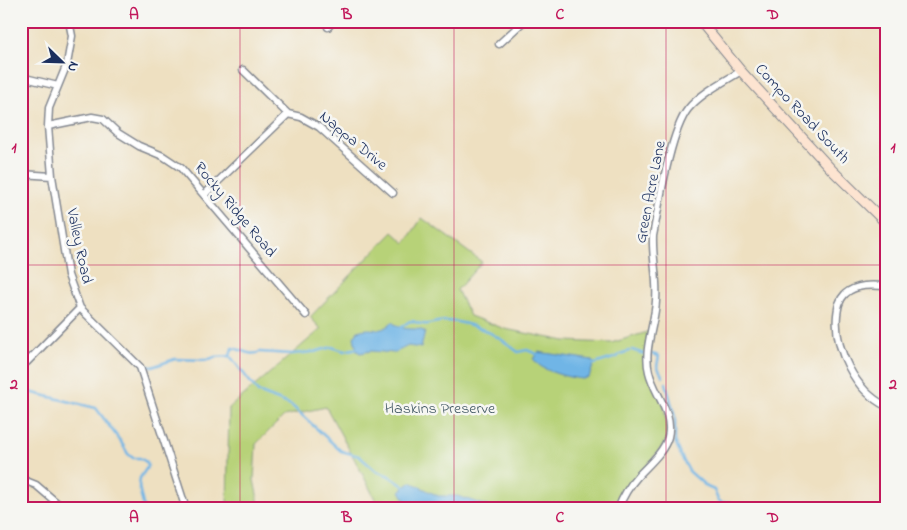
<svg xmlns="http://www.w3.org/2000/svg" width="907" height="530" viewBox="0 0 907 530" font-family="'Indie Flower',sans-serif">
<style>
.green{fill:#b7d278;stroke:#69806b}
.water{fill:#70b5e6;stroke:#4672a2}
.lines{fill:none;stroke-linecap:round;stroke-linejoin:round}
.stream{stroke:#70b5e6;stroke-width:2.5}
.street-casing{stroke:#848890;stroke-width:9}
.secondary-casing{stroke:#848890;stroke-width:11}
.street{stroke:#fff;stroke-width:6}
.secondary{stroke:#fde4d1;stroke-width:9}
.grid{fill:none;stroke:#c2185b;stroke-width:1;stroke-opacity:0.55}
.labels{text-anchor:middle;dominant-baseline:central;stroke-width:5;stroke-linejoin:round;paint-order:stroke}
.street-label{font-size:16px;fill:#1b2f5e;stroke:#f6f6f2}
.park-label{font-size:16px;fill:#425864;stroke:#f6f6f2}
.neatline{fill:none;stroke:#c2185b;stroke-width:2}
.grid-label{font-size:16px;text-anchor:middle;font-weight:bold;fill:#c2185b}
</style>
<rect width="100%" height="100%" fill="#f6f6f2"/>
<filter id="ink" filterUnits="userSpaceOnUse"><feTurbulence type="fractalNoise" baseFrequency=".02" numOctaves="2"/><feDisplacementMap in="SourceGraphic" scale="10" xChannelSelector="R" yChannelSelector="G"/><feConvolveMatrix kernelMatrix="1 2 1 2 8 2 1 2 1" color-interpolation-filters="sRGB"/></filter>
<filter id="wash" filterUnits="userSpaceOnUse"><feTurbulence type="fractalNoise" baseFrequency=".0096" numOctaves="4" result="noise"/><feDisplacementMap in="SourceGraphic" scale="20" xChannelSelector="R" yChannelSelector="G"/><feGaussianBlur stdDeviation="1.12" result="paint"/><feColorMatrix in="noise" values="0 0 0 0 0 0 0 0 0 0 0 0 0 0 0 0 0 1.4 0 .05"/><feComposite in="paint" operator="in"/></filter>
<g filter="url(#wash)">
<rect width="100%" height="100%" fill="#eee0c1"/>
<path class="green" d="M422 218 482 262 457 290 470 316 505 329 565 341 611 343 651 331 650 375 664 406 668 439 624 495 619 509H380L363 475 326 407 284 416 256 444 254 480 260 509H227L229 408 321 329 310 317 393 232 405 243Z"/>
<path class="water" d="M392 322C406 334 416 325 425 332L421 348 408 346 394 353 371 351 360 353 357 351 354 337 358 331C375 325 378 336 392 322Z
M538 352 592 360 594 364 589 377 583 379C569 378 539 371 533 358H535Z
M411 482 438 496H457L497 509H410L400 491Z"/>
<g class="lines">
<path class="stream" d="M400 329C416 313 411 326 428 324 434 323 440 321 447 321 473 322 498 335 518 352L527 350 539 355
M632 350 644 354
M314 352 332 347 344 351 358 348
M652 354 659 356 657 366 663 377
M230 356 232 348C242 349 250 357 260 352L292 354 312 352
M591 365 617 357 620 354 629 351
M147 366 152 367 175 359 207 360 215 357 230 356 258 392 291 405 341 451 359 456 376 471 389 476 405 487
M666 383 675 417V441L682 458 689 471 707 487 714 490 718 500 723 503 729 502 747 509
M21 390 96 408 121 442 128 454 133 458H140L146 462 148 466 140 478 139 487 144 509"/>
</g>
</g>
<g filter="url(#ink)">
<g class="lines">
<defs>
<path id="street" d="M69 21 72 36 67 64 49 108 48 126 52 176 68 275 80 308 140 367 186 509
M328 27 333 21
M499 44 524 21
M243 70 288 114
M21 77 58 86
M288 114 301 117 319 127 393 193
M48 126 92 117 103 119 118 133 139 146 163 156 181 168 306 315
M21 174 52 176
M204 195 288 114
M886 286C872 285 856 284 845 294 839 300 838 307 837 315 834 348 855 391 886 406
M21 360 27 362 80 308
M21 479 36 485 64 509
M618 509C623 496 629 486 638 476 648 465 664 452 668 437 674 413 654 394 649 372 643 349 655 324 656 301 658 279 652 258 653 236 659 205 670 132 688 109 701 93 724 82 741 71"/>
<path id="secondary" d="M700 21 741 71 832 170 886 223"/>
</defs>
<use href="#street" class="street-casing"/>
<use href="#secondary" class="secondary-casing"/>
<use href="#street" class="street"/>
<use href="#secondary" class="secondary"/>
</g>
</g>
<path class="grid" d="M240 21V509M454 21V509M666 21V509M21 265H886"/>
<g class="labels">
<g class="street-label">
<text transform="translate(802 114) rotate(47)">Compo Road South</text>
<text transform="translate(353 141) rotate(40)">Nappa Drive</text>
<text transform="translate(651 192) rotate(-79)">Green Acre Lane</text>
<text transform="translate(235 210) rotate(50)">Rocky Ridge Road</text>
<text transform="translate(79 246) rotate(78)">Valley Road</text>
</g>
<g class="park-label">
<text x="440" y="409">Haskins Preserve</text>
</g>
</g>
<rect width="907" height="530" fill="none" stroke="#f6f6f2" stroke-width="55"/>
<g transform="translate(62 62) rotate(113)" stroke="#f6f6f2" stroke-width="4" paint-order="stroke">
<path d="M0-4L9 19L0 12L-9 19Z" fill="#1b2f5e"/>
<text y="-8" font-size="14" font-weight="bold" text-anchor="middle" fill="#1b2f5e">N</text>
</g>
<rect x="28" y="28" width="852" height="474" class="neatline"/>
<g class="grid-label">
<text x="134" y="19">A</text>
<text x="347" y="19">B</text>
<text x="560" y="19">C</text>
<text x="773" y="19">D</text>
<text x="14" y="152">1</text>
<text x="893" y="152">1</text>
<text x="14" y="389">2</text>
<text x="893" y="389">2</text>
<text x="134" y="522">A</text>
<text x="347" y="522">B</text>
<text x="560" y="522">C</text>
<text x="773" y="522">D</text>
</g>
</svg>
